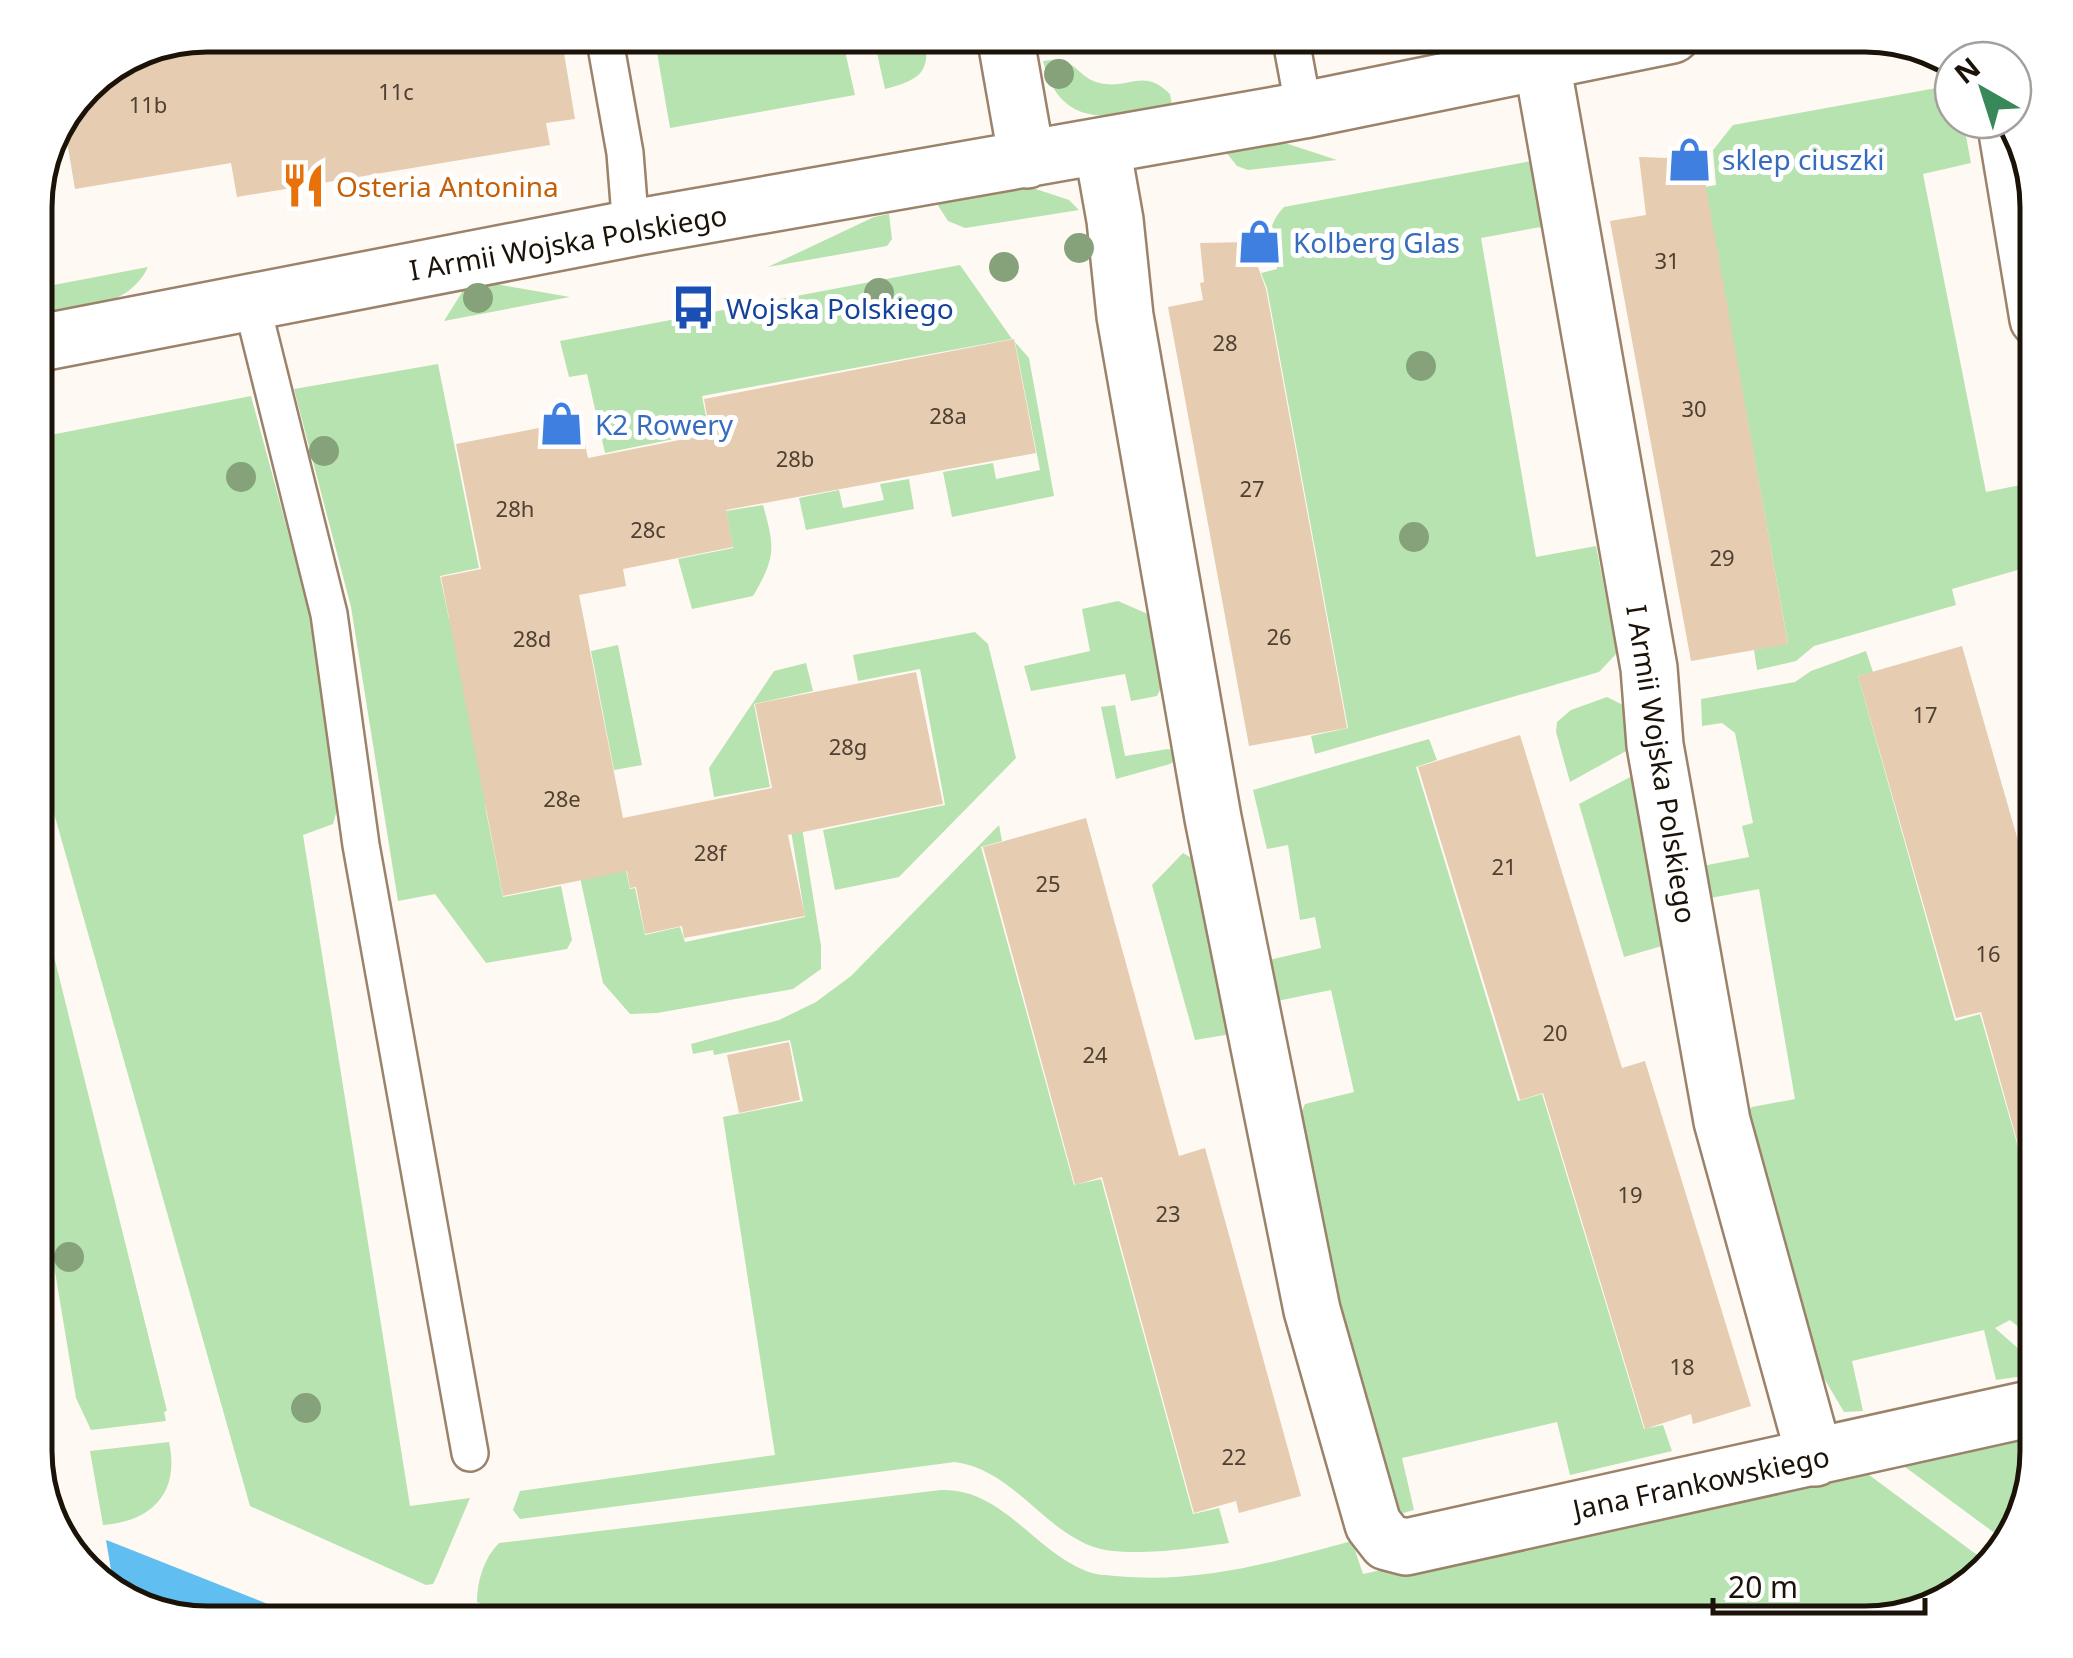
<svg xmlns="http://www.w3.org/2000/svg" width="2073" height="1658" viewBox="0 0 2073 1658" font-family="'Noto Sans',sans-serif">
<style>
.green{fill:#b7e3b0}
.water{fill:#61bef0}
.pier{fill:#fff9f4}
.building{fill:#e6ccb1}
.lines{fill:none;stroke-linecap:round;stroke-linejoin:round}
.service-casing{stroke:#9b826a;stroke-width:40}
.minor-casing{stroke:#9b826a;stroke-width:60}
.service{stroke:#fff;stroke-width:35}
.minor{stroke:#fff;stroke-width:55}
.tree{fill:#85a27b}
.labels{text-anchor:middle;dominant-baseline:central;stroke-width:10;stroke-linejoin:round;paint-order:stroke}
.number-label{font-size:22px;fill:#4e4032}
.shop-label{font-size:28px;fill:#366cbe;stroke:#fff;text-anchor:start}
.food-label{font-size:28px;fill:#c56008;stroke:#fff;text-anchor:start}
.street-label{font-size:28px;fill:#1b1208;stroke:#fff}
.transit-label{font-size:28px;fill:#164399;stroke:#fff;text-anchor:start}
.rim{fill:none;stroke:#1b1208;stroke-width:5}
</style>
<rect width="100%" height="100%" fill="#fff9f4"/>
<path class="green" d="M654 35H706L711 53 806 35H850L845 51 855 95 670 128Z
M873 35H924C932 72 920 80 885 89Z
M1058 59C1075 62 1083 80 1100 83 1129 90 1143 67 1170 94L1172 105C1117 117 1061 134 1043 61Z
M1953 85V120H1963L1971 163 1923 174 1986 492 2035 482 2038 497V564L1952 589 1956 605 1814 646 1796 661 1757 670 1754 650 1788 643 1705 187 1716 185 1713 150 1733 125Z
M1279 141 1337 160 1248 170 1237 166 1225 151Z
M1531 161 1541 227 1481 238 1536 557 1596 546 1617 653 1599 672 1315 754 1311 736 1348 728 1267 288 1261 273 1277 269C1272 241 1263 230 1284 207Z
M1030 187 1069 200 1079 210 965 228 948 221 937 204Z
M889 214 892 239 887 246 768 267 874 217Z
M960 265 1012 339 702 396 709 432 605 453 587 374 569 377 560 341Z
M148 267C128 309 76 309 35 315L38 288Z
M495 284 570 297 444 321 464 289Z
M1015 342 1029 358 1054 496 952 517 943 472 993 463 996 479 1040 470Z
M438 364 479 568 440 576 449 619 470 616 486 811 503 897 561 886 572 940 567 949 486 963 435 894 398 901 351 607 294 389Z
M251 396 309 610 340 799 333 824 303 835 410 1506 470 1498 437 1576 433 1584 426 1585 250 1506 35 746V438Z
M909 479 914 509 806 530 799 498 839 490 843 508 884 500 880 484Z
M763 505C775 548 776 557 753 596L692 609 678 559 733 548 726 511Z
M1118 601 1150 615 1163 684 1157 696 1131 701 1125 674 1031 691 1024 666 1090 651 1082 609Z
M975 632 988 644 1016 758 899 877 835 890 823 830 945 805 920 669 858 681 853 655Z
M618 645 642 765 614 770 591 651Z
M1866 651 1873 672 1858 676 1955 1021 1980 1014 2038 1217V1343L2010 1320 1995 1328 2038 1366V1374L1996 1380 1984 1330 1852 1361 1863 1411 1844 1412 1809 1353 1746 1112 1752 1107 1795 1099 1759 889 1705 899 1702 866 1749 857 1742 826 1753 823 1735 733 1722 723 1702 726 1701 699 1795 682 1811 671Z
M806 663 813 691 754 704 770 787 714 797 709 768 774 671Z
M2038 687V774L2022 717Z
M1607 697 1623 705 1628 750 1570 782 1556 732 1557 722 1571 710Z
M1115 705 1125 756 1168 749 1176 752 1179 758 1170 764 1116 779 1101 707Z
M1429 739 1437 760 1416 767 1518 1101 1542 1094 1644 1429 1663 1425 1672 1451 1570 1475 1557 1422 1402 1458 1414 1510 1403 1513 1397 1507 1338 1307 1299 1118 1305 1104 1354 1092 1331 990 1277 1001 1269 960 1321 948 1315 917 1300 920 1288 845 1267 849 1253 790Z
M1634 775 1662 946 1624 957 1579 804Z
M800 815 821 946V969L793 989 657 1013 630 1014 603 983 579 873 625 865 630 889 635 888 645 935 680 927 685 942 805 917 789 818Z
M999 825 1002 841 981 847 1074 1185 1101 1179 1193 1514 1219 1508 1229 1543C1194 1548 1123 1559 1091 1546 1040 1526 1012 1470 955 1462L520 1519 513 1510 520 1491 775 1455 723 1117 803 1101 790 1040 714 1055 713 1050 693 1054 691 1044 779 1020 816 1002 851 976Z
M1183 853 1200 863 1237 1033 1195 1040 1152 885Z
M35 880 167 1411 164 1412 166 1421 91 1430 76 1398 35 1151Z
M2038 1428V1451L2004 1540 1893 1458Z
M169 1442C180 1492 153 1521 103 1525L90 1451Z
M1857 1466 1992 1566 1955 1594 1734 1623H557L533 1614 521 1621 477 1602C477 1581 484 1558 499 1543L941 1490C1002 1488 1033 1550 1086 1571 1095 1575 1106 1575 1116 1576 1198 1584 1274 1562 1352 1541L1363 1574Z"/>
<path class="water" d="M52 1523 109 1541 316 1623H207L94 1580Z"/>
<path class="pier" d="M51 1518 105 1534 114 1588 94 1580 53 1527Z"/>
<path class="building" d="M208 35H561L575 119 546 123 550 145 237 197 231 163 75 189 63 118 93 78Z
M1639 157 1701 159 1788 644 1691 661 1610 221 1646 215Z
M1249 242 1266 289 1347 728 1249 746 1168 307 1203 300 1200 283 1204 282 1200 243Z
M1014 339 1036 453 726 510 733 547 623 569 626 586 579 595 623 818 772 788 755 704 916 672 943 804 788 835 805 916 684 938 682 926 645 934 636 887 630 888 627 871 503 896 441 577 481 569 456 444 580 420 588 458 710 434 704 399Z
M1962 646 2038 910V1153L2021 1155 1981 1012 1956 1018 1858 676Z
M1520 735 1622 1068 1645 1061 1751 1406 1693 1424 1691 1414 1645 1429 1543 1093 1520 1100 1418 767Z
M1086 818 1179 1156 1205 1148 1301 1496 1239 1513 1236 1501 1194 1513 1102 1177 1075 1185 983 847Z
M789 1042 800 1100 739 1113 727 1055Z"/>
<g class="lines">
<defs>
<path id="service" d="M604 35 625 153 629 204 638 227
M1290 35 1304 110
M258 329 329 614 361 845 470 1453"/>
<path id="minor" d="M1005 35 1027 160
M1542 63 1649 668 1655 745 1722 1121 1815 1458
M2005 120 2038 319
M1102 147 1115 220 1125 316 1213 818 1312 1310 1373 1524 1387 1542 1406 1547 2038 1407
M35 344 638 227 1304 110 1672 35"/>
</defs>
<use href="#service" class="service-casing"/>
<use href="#minor" class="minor-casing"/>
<use href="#service" class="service"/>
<use href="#minor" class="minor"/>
</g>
<g class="tree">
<circle cx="1059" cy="74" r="15"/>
<circle cx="1079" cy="248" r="15"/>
<circle cx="1004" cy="267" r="15"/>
<circle cx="879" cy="293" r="15"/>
<circle cx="478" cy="298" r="15"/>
<circle cx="1421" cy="366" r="15"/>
<circle cx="324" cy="451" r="15"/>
<circle cx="241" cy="477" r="15"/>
<circle cx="1414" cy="537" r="15"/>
<circle cx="69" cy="1257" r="15"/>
<circle cx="306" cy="1408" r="15"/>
</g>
<defs>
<symbol id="shop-bare" viewBox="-9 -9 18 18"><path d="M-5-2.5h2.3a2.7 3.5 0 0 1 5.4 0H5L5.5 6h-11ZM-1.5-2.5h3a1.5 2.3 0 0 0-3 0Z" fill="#3f7fe0" stroke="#fff" stroke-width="2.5" paint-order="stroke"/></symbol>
<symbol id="restaurant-bare" viewBox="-9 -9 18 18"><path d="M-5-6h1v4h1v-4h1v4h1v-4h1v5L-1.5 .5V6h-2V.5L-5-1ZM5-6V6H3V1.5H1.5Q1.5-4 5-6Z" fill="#e8710a" stroke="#fff" stroke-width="2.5" paint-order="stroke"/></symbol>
<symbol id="bus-bare" viewBox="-9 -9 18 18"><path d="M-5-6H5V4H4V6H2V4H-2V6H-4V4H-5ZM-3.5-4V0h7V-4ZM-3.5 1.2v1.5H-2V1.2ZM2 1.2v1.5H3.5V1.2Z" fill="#1a4fb4" stroke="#fff" stroke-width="2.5" paint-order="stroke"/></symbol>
</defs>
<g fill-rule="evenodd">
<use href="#shop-bare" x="1658" y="128" width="63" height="63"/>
<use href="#restaurant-bare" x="272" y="154" width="63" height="63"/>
<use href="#shop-bare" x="1228" y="210" width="63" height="63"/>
<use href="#bus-bare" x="662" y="276" width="63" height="63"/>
<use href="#shop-bare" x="530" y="392" width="63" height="63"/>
</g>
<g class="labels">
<g class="number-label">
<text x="396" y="91">11c</text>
<text x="148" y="104">11b</text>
<text x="1667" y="260">31</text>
<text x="1225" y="342">28</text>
<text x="1694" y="408">30</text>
<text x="948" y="415">28a</text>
<text x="795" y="458">28b</text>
<text x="1252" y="488">27</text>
<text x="515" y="508">28h</text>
<text x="648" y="529">28c</text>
<text x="1722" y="557">29</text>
<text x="1279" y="636">26</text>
<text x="532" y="638">28d</text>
<text x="1925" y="714">17</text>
<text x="848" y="746">28g</text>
<text x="562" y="798">28e</text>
<text x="710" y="852">28f</text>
<text x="1504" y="866">21</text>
<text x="1048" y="883">25</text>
<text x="1988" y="953">16</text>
<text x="1555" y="1032">20</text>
<text x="1095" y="1054">24</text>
<text x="1630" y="1194">19</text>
<text x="1168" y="1213">23</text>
<text x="1682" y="1366">18</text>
<text x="1234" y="1456">22</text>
</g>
<g class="shop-label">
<text x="1722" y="159">sklep ciuszki</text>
<text x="1293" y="242">Kolberg Glas</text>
<text x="595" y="424">K2 Rowery</text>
</g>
<g class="food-label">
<text x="336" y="186">Osteria Antonina</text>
</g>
<g class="street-label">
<text transform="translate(568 242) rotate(-10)">I Armii Wojska Polskiego</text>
<text transform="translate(1662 764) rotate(81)">I Armii Wojska Polskiego</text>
<text transform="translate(1701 1482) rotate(-12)">Jana Frankowskiego</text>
</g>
<g class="transit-label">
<text x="726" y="308">Wojska Polskiego</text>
</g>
</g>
<path d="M0 0H2073V1658H0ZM207 52H1865A155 155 0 0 1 2020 207V1451A155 155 0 0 1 1865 1606H207A155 155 0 0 1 52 1451V207A155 155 0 0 1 207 52Z" fill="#fff" fill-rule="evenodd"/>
<path class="rim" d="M207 52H1865A155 155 0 0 1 2020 207V1451A155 155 0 0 1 1865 1606H207A155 155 0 0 1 52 1451V207A155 155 0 0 1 207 52Z"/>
<g transform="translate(1983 90) rotate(321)"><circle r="48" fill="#ffffff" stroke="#a4a09c" stroke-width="2.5"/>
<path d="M0-8L18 38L0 25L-18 38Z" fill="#398859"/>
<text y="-15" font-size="28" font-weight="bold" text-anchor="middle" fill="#1b1208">N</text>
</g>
<path d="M1713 1598v15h212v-15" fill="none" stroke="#1b1208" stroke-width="5"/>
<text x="1728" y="1598" font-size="30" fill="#1b1208" stroke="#ffffff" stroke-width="8" paint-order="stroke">20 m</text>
</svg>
